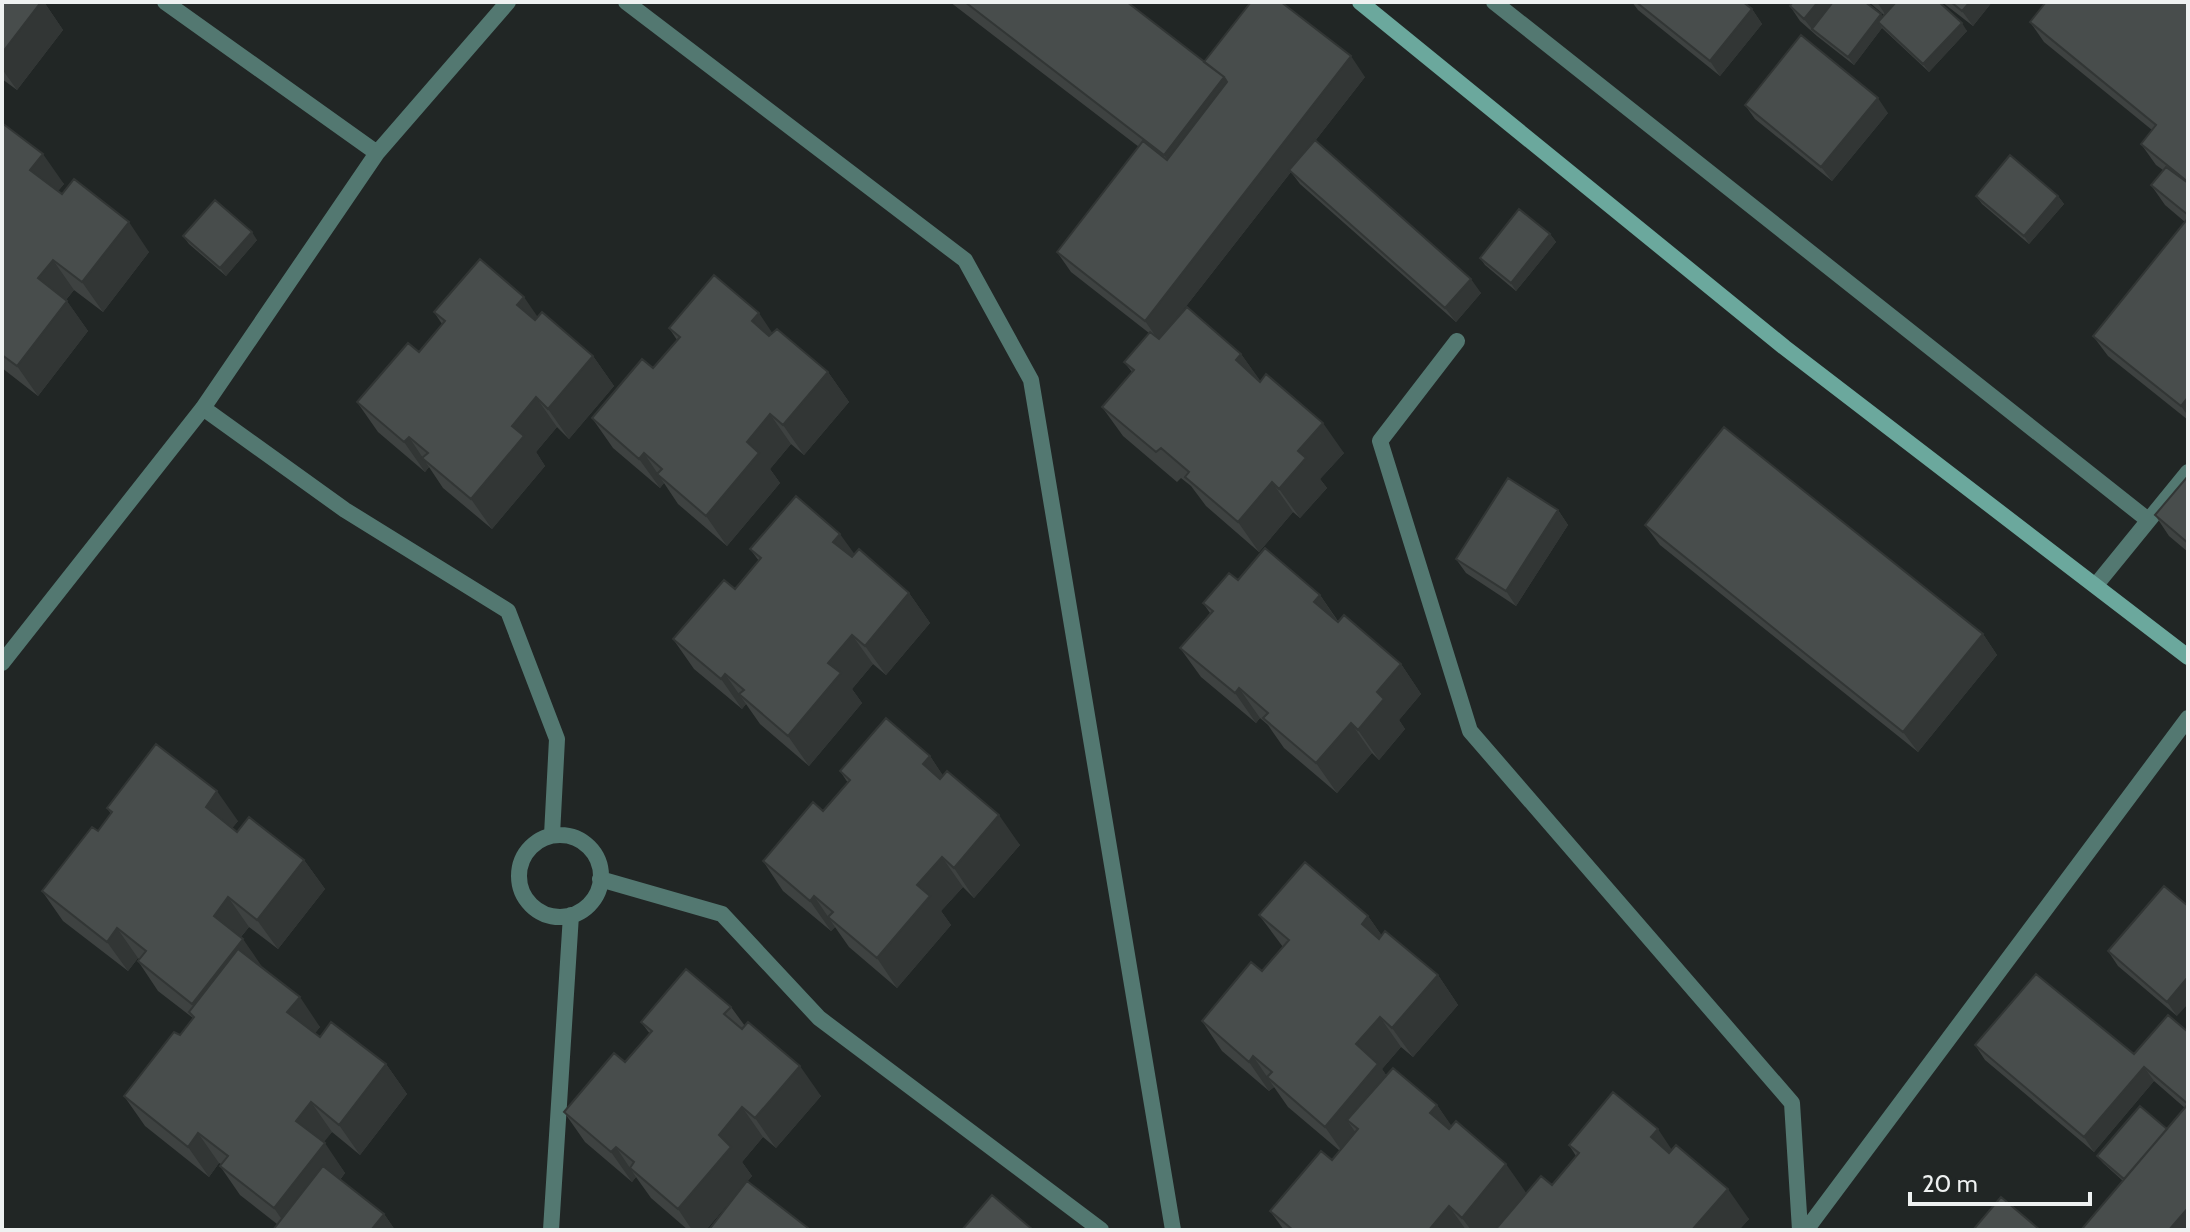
<svg xmlns="http://www.w3.org/2000/svg" width="2190" height="1232" viewBox="0 0 2190 1232" font-family="Cabin,sans-serif">
<style>
.lines{fill:none;stroke-linecap:round;stroke-linejoin:round}
.minor{stroke:#537871;stroke-width:16}
.secondary{stroke:#6ba89d;stroke-width:16}
.wall{fill:#3e4241}
.shaded-wall{fill:#323635}
.building{fill:#484d4c;stroke:#323635;stroke-width:2}
</style>
<rect width="100%" height="100%" fill="#212625"/>
<g class="lines">
<path class="minor" d="M165 2 377 153
M626 2 965 260 1031 380 1173 1230
M1494 2 2148 520
M1457 341 1380 441 1470 731 1792 1103 1800 1230
M203 408 345 510 508 611 557 739 552 835
M2096 585 2188 472
M2 663 203 408 377 153 508 2
M519 876a41 41 0 1 1 82 0a41 41 0 1 1-82 0Z
M600 879 722 914 819 1018 1101 1230
M551 1230 571 915
M1806 1230 2188 718"/>
<path class="secondary" d="M1360 2 1784 347 2188 657"/>
</g>
<path class="wall" d="M2 2H44L63 30 17 90 2 79Z
M950 2H1127L1204 62 1365 77 1315 141 1481 293 1456 322 1300 184 1291 172 1169 328 1241 354 1260 381 1344 453 1320 479 1327 488 1300 518 1293 512 1259 552 1206 506 1191 486 1181 478 1177 482 1123 436 1102 407 1132 372 1124 362 1149 333 1071 272 1057 252 1139 147Z
M1632 2H1743L1752 9 1762 24 1720 76 1638 10Z
M1869 2H1939L1967 31 1929 72 1882 28 1854 65 1817 36 1800 21 1790 6 1883 16 1884 15Z
M1942 2H1992L1973 26Z
M2188 2V420L2108 356 2093 336 2185 222 2165 205 2151 185 2163 170 2156 165 2141 144 2152 130 2044 42 2030 22Z
M1745 105 1888 113 1832 181 1755 119Z
M2 123 64 184 58 191 149 252 103 312 74 290 66 300 88 331 38 396 2 368Z
M1976 196H2058L2064 204 2029 244 1982 204Z
M1550 234 1556 242 1516 291 1485 265 1480 258Z
M183 236 257 240 226 276 189 244Z
M434 312 538 317 593 356 614 386 569 439 557 427 536 452 545 466 492 529 443 488 429 467 425 472 378 432 357 402 419 352 442 324Z
M669 328 773 333 828 372 849 402 804 455 791 444 770 469 780 483 727 546 678 504 664 483 660 488 613 448 592 418 653 368 677 340Z
M2188 476V552L2169 536 2155 515Z
M1558 510 1568 525 1516 606 1466 573 1456 559Z
M1645 525 1983 634 1997 655 1918 752 1660 545Z
M750 549 854 554 909 593 930 623 886 675 873 664 852 689 862 703 809 766 760 724 746 704 742 709 694 669 673 639 735 589 759 561Z
M1238 580 1320 595 1338 621 1401 664 1421 694 1399 720 1405 729 1379 760 1372 753 1337 793 1284 748 1268 725 1260 718 1256 723 1201 677 1180 648 1210 613 1203 603Z
M930 756 943 776 1020 845 974 898 963 887 941 911 951 925 897 988 849 947 835 927 831 931 783 891 763 861 823 811 848 783 840 771Z
M107 808 238 821 232 828 237 832 304 860 325 889 278 949 249 927 241 937 263 969 320 1027 315 1033 320 1037 386 1064 407 1094 360 1155 332 1132 323 1142 345 1173 340 1180 384 1214 395 1230H273L277 1224 240 1195 220 1166 221 1164 219 1163 209 1177 145 1126 124 1096 180 1035 193 1018 158 991 138 961 139 959 138 958 128 971 63 921 42 891 98 831 111 814Z
M2164 886 2177 1016 2118 966 2108 951Z
M1259 915 1368 916 1382 936 1438 975 1458 1005 1413 1057 1401 1047 1382 1069 1386 1075 1437 1105 1451 1126 1526 1193 1552 1185 1576 1156 1569 1145 1672 1150 1749 1219 1739 1230H1284L1270 1211 1332 1160 1340 1151 1288 1107 1274 1087 1269 1091 1222 1051 1202 1021 1262 971 1283 947Z
M731 1007 745 1026 821 1096 776 1148 763 1137 742 1162 752 1176 706 1230H688L651 1198 636 1177 632 1182 585 1142 564 1112 625 1062 650 1034 641 1022Z
M2188 1032V1230L2123 1181 2103 1163 2097 1156 2167 1129 2185 1108 2154 1081 2094 1152 1985 1060 1975 1045 2134 1054Z"/>
<path class="shaded-wall" d="M41 2H44L63 30 17 90 2 69V53Z
M1818 2H1841L1812 29 1815 33 1804 19Z
M1877 2H1899L1887 17Z
M1970 2H1992L1973 26 1962 11Z
M1752 9 1762 24 1720 76 1710 61Z
M1881 14 1887 22H1878L1882 28 1854 65 1848 57Z
M1962 23 1967 31 1929 72 1923 64Z
M1351 56 1365 77 1159 341 1145 321Z
M1224 77 1242 102 1182 180 1164 155Z
M1878 98 1888 113 1832 181 1821 167Z
M43 154 64 184 51 199 30 170Z
M2058 196 2064 204 2029 244 2024 236Z
M129 222 149 252 103 312 82 282Z
M252 232 257 240 226 276 220 268Z
M1550 234 1556 242 1516 291 1511 283Z
M53 260 74 290 59 308 38 278Z
M1471 279 1481 293 1456 322 1445 308Z
M524 297 544 326 538 334 517 305Z
M67 301 88 331 38 396 17 366Z
M759 313 779 343 773 351 752 321Z
M1241 354 1262 383 1236 360Z
M593 356 614 386 569 439 548 409Z
M828 372 849 402 804 455 783 425Z
M536 397 557 427 536 452 545 466 492 529 471 499 512 426Z
M2188 397V416L2181 406Z
M770 414 791 444 770 469 780 483 727 546 706 516 747 442Z
M1323 423 1344 453 1320 479 1327 488 1300 518 1279 489 1298 451Z
M409 437 429 467 425 472 404 442Z
M644 453 664 483 660 488 639 459Z
M1272 482 1293 512 1259 552 1238 522Z
M1558 510 1568 525 1516 606 1506 591Z
M840 534 861 563 854 572 833 542Z
M909 593 930 623 886 675 865 646Z
M1320 595 1340 625 1314 602Z
M1983 634 1997 655 1918 752 1903 732Z
M852 635 873 664 852 689 862 703 809 766 788 736 828 663Z
M1401 664 1421 694 1399 720 1405 729 1379 760 1358 730 1377 692Z
M725 674 746 704 742 709 721 679Z
M1239 688 1260 718 1256 723 1235 693Z
M1351 723 1372 753 1337 793 1316 763Z
M930 756 950 786 944 794 923 764Z
M217 791 238 821 226 836 206 807Z
M999 815 1020 845 974 898 954 868Z
M942 857 963 887 941 911 951 925 897 988 877 958 917 885Z
M304 860 325 889 278 949 257 920Z
M814 896 835 927 831 931 810 901Z
M228 897 249 927 234 945 214 916Z
M1368 916 1389 946 1382 954 1362 924Z
M117 928 138 958 128 971 107 942Z
M243 939 263 968 213 1033 192 1004Z
M1438 975 1458 1005 1413 1057 1392 1028Z
M2188 977V1004L2177 1016 2167 1002Z
M300 997 320 1027 308 1042 287 1012Z
M1380 1017 1401 1047 1382 1069 1399 1094 1347 1120 1360 1139 1346 1157 1325 1127 1356 1044Z
M1253 1056 1274 1087 1269 1091 1249 1062Z
M386 1064 407 1094 360 1155 339 1125Z
M800 1066 821 1096 776 1148 755 1118Z
M2144 1067 2154 1081 2094 1152 2084 1137Z
M311 1102 332 1132 317 1151 296 1121Z
M1437 1105 1458 1135 1451 1143 1430 1113Z
M742 1107 763 1137 742 1162 752 1176 706 1230H692L678 1209 719 1135Z
M1658 1129 1678 1159 1672 1167 1651 1137Z
M198 1133 219 1163 209 1177 188 1147Z
M325 1143 345 1173 301 1230H289L274 1208Z
M616 1147 636 1177 632 1182 611 1152Z
M1506 1164 1527 1194 1497 1230H1471L1462 1218Z
M1728 1189 1749 1219 1739 1230H1692Z
M1449 1206 1466 1230H1429Z
M2188 1208V1230H2169Z
M384 1214 395 1230H372V1229Z"/>
<path class="building" d="M2 2H41L2 53Z
M965 2H1127L1224 77 1164 155Z
M1251 2H1281L1351 56 1145 321 1057 252 1143 141 1167 160 1227 82 1224 77 1204 62Z
M1636 2H1743L1752 9 1710 61Z
M1793 2H1818L1804 19 1790 6Z
M1833 2H1865L1881 14 1848 57 1812 29Z
M1896 2H1939L1962 23 1923 64 1878 22Z
M1951 2H1970L1962 11Z
M2046 2H2188V182L2141 144 2156 125 2030 22Z
M1801 35 1878 98 1821 167 1745 105Z
M2 123 43 154 30 170 62 194 74 179 129 222 82 282 53 260 38 278 67 301 17 366 2 355Z
M1315 140 1471 279 1445 308 1289 170Z
M2010 155 2058 196 2024 236 1976 196Z
M2166 167 2188 183V215L2151 185Z
M215 200 252 232 220 268 183 236Z
M1519 209 1550 234 1511 283 1480 258Z
M2188 218V397L2181 406 2093 336Z
M480 259 524 297 517 305 535 320 542 312 593 356 548 409 536 397 512 426 524 436 471 499 422 458 428 453 409 437 404 442 357 402 408 343 419 352 445 321 434 312Z
M714 275 759 313 752 321 769 336 777 329 828 372 783 425 770 414 747 442 759 453 706 516 657 474 662 469 644 453 639 459 592 418 642 359 653 368 680 337 669 328Z
M1187 307 1241 354 1236 360 1260 382 1266 374 1323 423 1298 451 1306 458 1279 489 1272 482 1238 522 1185 477 1189 472 1161 448 1156 452 1102 407 1134 370 1124 362 1150 332 1159 339Z
M1724 427 1983 634 1903 732 1645 525Z
M2188 476V543L2155 515Z
M1508 478 1558 510 1506 591 1456 559Z
M796 496 840 534 833 542 852 557 859 549 909 593 865 646 852 635 828 663 841 673 788 736 739 694 744 690 725 674 721 679 673 639 724 580 735 589 761 558 750 549Z
M1265 548 1320 595 1314 602 1338 622 1344 615 1401 664 1377 692 1384 699 1358 730 1351 723 1316 763 1263 718 1268 713 1239 688 1235 693 1180 648 1213 611 1203 603 1229 573 1238 580Z
M886 718 930 756 923 764 940 779 947 771 999 815 954 868 942 857 917 885 930 896 877 958 828 917 833 912 814 896 810 901 763 861 813 802 823 811 850 780 840 771Z
M156 744 217 791 206 807 237 832 249 817 304 860 257 920 228 897 214 916 243 939 192 1004 138 961 146 951 117 928 107 942 42 891 92 827 98 831 112 812 107 808Z
M1305 862 1368 916 1362 924 1379 939 1385 931 1438 975 1392 1028 1380 1017 1356 1044 1378 1064 1325 1127 1267 1077 1272 1072 1253 1056 1249 1062 1202 1021 1251 962 1262 971 1289 940 1259 915Z
M2164 886 2188 906V977L2167 1002 2108 951Z
M238 949 300 997 287 1012 320 1037 331 1022 386 1064 339 1125 311 1102 296 1121 325 1143 274 1208 220 1166 228 1156 198 1133 188 1147 124 1096 174 1032 180 1035 194 1017 189 1012Z
M686 969 731 1007 724 1014 742 1029 748 1022 800 1066 755 1118 742 1107 719 1135 731 1147 678 1209 630 1168 634 1162 616 1147 611 1152 564 1112 614 1053 625 1062 652 1031 641 1022Z
M2036 974 2134 1054 2168 1015 2188 1032V1104L2144 1067 2084 1137 1975 1045Z
M1393 1068 1437 1105 1430 1113 1449 1129 1456 1121 1506 1164 1462 1218 1449 1206 1429 1230H1293L1270 1211 1321 1151 1332 1160 1358 1129 1347 1120Z
M1613 1092 1658 1129 1651 1137 1669 1153 1676 1145 1728 1189 1692 1230H1495L1541 1176 1552 1185 1579 1153 1569 1145Z
M2188 1104V1208L2169 1230H2081Z
M2140 1106 2167 1129 2124 1179 2097 1156Z
M323 1166 384 1214 372 1229 373 1230H273Z
M747 1181 808 1228 807 1230H709Z
M992 1195 1033 1230H962Z
M2001 1197 2040 1230H1973Z"/>
<rect width="2190" height="1232" fill="none" stroke="#eef1f1" stroke-width="8"/>
<path d="M1910 1192v12h180v-12" fill="none" stroke="#eef1f1" stroke-width="4"/>
<text x="1922" y="1192" font-size="24" fill="#eef1f1" stroke="#212625" stroke-width="6" paint-order="stroke">20 m</text>
</svg>
